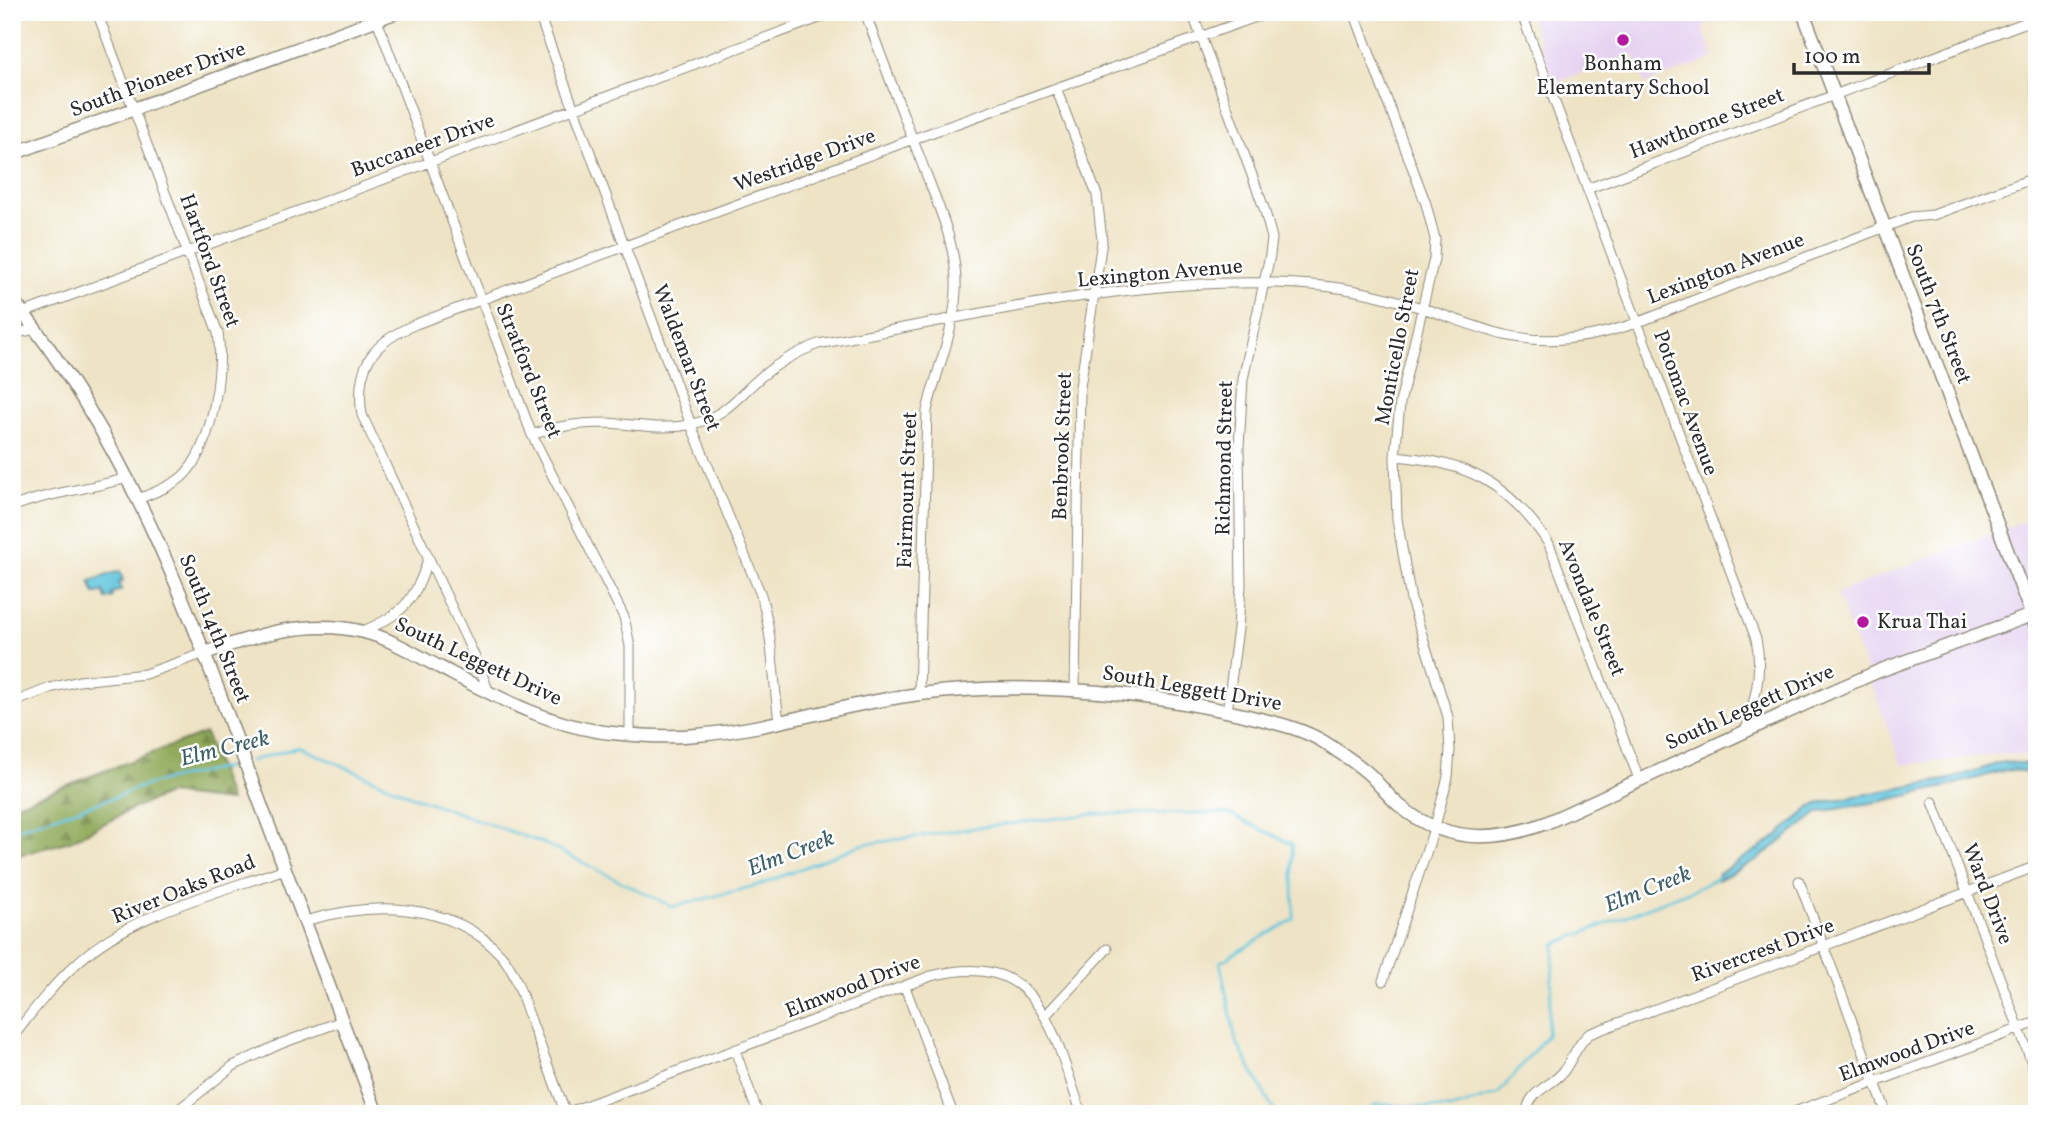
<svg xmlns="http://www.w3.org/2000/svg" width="2049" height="1126" viewBox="0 0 2049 1126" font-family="Vollkorn,serif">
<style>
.built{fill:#e5d3f1}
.forest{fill:url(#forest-firs);stroke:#5e6a44;stroke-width:2}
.water{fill:url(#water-ripples);stroke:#467884;stroke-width:2}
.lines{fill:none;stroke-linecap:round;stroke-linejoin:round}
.stream{stroke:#60c5dd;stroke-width:2.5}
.street-casing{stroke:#8c8778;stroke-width:11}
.secondary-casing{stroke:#8c8778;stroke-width:15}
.street{stroke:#fff;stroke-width:9}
.secondary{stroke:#fff;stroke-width:12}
.poi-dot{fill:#b5179e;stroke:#fff;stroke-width:2.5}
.labels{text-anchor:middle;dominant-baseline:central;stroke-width:5;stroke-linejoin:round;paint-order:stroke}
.poi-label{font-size:21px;fill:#2b2b2b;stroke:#fff}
.street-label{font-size:21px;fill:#2b2b2b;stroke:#fff}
.water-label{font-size:23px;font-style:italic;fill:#3e6169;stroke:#fff}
</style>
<defs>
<pattern id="forest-firs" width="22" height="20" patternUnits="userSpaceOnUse" patternTransform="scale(1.75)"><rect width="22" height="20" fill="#91aa5c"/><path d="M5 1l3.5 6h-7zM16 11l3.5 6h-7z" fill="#778b4c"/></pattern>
<pattern id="water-ripples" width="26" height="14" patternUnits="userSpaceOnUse" patternTransform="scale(1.75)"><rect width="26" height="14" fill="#60c5dd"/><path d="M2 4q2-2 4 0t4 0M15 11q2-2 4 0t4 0" fill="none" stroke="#54a9be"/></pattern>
</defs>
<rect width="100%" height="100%" fill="#fff"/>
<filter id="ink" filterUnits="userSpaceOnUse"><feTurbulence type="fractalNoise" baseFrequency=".0143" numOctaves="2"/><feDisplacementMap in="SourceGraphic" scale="14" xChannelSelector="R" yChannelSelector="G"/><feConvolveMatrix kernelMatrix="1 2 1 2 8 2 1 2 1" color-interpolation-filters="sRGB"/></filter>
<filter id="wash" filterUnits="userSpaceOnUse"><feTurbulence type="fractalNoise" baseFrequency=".00686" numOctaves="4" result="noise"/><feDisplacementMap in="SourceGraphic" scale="28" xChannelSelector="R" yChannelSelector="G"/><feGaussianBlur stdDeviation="1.57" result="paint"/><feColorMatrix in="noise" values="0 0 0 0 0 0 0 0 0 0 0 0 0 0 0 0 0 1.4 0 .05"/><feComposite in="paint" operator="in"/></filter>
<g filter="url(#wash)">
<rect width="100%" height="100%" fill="#eee3c5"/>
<path class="built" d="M1528 12H1737L1702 26 1714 58 1645 84 1634 54 1554 83Z
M2037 516V755L2000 754 1902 765 1837 593Z"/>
<path class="forest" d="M205 733 230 801 168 794 134 808 70 841 12 857V806Z"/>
<path class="water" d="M120 571 123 581 119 583 121 590 112 593 113 597 106 599 103 591 95 594 90 581Z
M2003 762 2037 764V772L2005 770 1953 785 1883 801 1819 812 1757 860 1718 880 1717 875 1772 840 1811 807 1823 802 1950 779Z"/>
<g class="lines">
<path class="stream" d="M250 761 299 747 417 798 545 844 673 907 762 884 860 845 974 828 1094 814 1227 813 1292 844 1294 919 1220 962 1236 1041 1274 1111 1279 1114
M12 830 119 796C150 779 204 774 240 764
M1364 1114 1377 1104 1451 1109 1498 1094 1547 1035 1555 944 1698 888 1720 876"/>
</g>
</g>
<g filter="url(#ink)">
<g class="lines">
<defs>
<path id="street" d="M97 12 218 333C224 372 212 449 182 477 170 487 153 493 138 499
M538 12 691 425 761 595C773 636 773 678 779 721
M865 12C883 61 901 110 920 158 936 201 958 245 956 291 954 333 936 371 927 411L919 694
M1192 12 1264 208 1272 238 1270 255 1243 379 1239 447 1241 586 1238 628 1227 712
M1354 12 1426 204 1435 239 1434 259 1400 403 1395 456 1397 519 1411 600 1448 717 1450 750 1448 777 1435 826 1383 981
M1521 12 1756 639C1763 671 1755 699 1746 730
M377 20 532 435 624 617 630 646V734
M1056 88 1097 195 1102 241 1080 387 1075 689
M1587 189 2037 18
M23 313 835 12
M12 334 36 329
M532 435C555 426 582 423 606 423 635 424 664 431 692 424 725 417 738 396 762 376 779 362 798 352 818 344 979 315 1159 270 1323 286 1356 289 1390 298 1422 308 1473 324 1509 344 1564 339 1615 336 1663 312 1710 294 1777 268 1844 243 1911 217L1933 215 2037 177
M1395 456C1467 462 1509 483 1549 544L1639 779
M12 507C50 492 89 489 128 478
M363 631C402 615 416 600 428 559
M488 690 479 666 362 415C355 367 371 343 416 324L913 139 1270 12
M12 703 50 688 79 681 145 674 205 653
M1933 802 2037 1076
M1799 881 1887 1114
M305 921C370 902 451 900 501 955 516 972 522 997 530 1018 542 1050 554 1082 566 1114
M905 987 953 1114
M1045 1016 1107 949
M12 1038C32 1012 52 986 76 964 129 914 217 893 285 869
M735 1050 758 1114
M173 1114 233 1066 280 1044 342 1021
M564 1114 931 976C1042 948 1052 1032 1082 1114
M1527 1114C1527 1091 1551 1087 1563 1072 1572 1060 1577 1044 1589 1034L2037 866
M1789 1114 2037 1022"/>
<path id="secondary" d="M1803 12 2037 629
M12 154 397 12
M12 299C129 443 189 610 252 781 293 892 335 1003 377 1114
M205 653C256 635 310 618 364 632 392 639 416 655 441 668 495 696 551 727 612 733 641 736 669 738 697 735 772 729 845 703 920 694 1029 681 1137 691 1244 715 1271 722 1299 727 1324 742 1339 752 1357 763 1370 775 1380 785 1389 797 1400 806 1444 843 1494 843 1546 823L1831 692 1879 671 2037 613"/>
</defs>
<use href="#street" class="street-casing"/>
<use href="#secondary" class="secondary-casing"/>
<use href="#street" class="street"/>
<use href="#secondary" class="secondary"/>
</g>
</g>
<g class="poi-dot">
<circle cx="1623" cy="40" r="7"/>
<circle cx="1863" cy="622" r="7"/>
</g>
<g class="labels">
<g class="poi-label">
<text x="1623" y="64">Bonham<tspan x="1623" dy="24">Elementary School</tspan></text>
<text x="1877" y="622" text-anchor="start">Krua Thai</text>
</g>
<g class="street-label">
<text transform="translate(158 80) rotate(-20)">South Pioneer Drive</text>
<text transform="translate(1707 124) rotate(-21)">Hawthorne Street</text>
<text transform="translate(423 146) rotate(-20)">Buccaneer Drive</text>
<text transform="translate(805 161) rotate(-20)">Westridge Drive</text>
<text transform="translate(209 261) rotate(70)">Hartford Street</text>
<text transform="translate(1726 269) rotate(-21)">Lexington Avenue</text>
<text transform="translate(1160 274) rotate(-5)">Lexington Avenue</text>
<text transform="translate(1938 314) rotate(69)">South 7th Street</text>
<text transform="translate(1398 347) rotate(-79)">Monticello Street</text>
<text transform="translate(686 358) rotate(69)">Waldemar Street</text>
<text transform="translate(528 371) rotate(68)">Stratford Street</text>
<text transform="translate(1685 403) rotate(70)">Potomac Avenue</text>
<text transform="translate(1063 446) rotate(-88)">Benbrook Street</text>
<text transform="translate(1225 458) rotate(-89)">Richmond Street</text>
<text transform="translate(908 490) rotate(-88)">Fairmount Street</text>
<text transform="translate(1591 608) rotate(68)">Avondale Street</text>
<text transform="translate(214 629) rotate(68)">South 14th Street</text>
<text transform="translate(478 662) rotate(25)">South Leggett Drive</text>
<text transform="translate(1192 689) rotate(10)">South Leggett Drive</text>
<text transform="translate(1750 708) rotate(-24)">South Leggett Drive</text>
<text transform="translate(184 890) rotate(-22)">River Oaks Road</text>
<text transform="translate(1987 894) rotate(69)">Ward Drive</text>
<text transform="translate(1763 951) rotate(-20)">Rivercrest Drive</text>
<text transform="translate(853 987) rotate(-21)">Elmwood Drive</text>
<text transform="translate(1907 1052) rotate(-20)">Elmwood Drive</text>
</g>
<g class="water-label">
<text transform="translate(225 749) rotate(-14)">Elm Creek</text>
<text transform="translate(791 854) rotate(-21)">Elm Creek</text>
<text transform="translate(1648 890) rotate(-22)">Elm Creek</text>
</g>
</g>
<rect width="2049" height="1126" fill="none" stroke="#fff" stroke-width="42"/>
<path d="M1794 63v10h135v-10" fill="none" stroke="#2b2b2b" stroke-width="3.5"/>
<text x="1804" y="63" font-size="21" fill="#2b2b2b" stroke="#ffffff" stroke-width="5" paint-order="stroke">100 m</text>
</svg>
